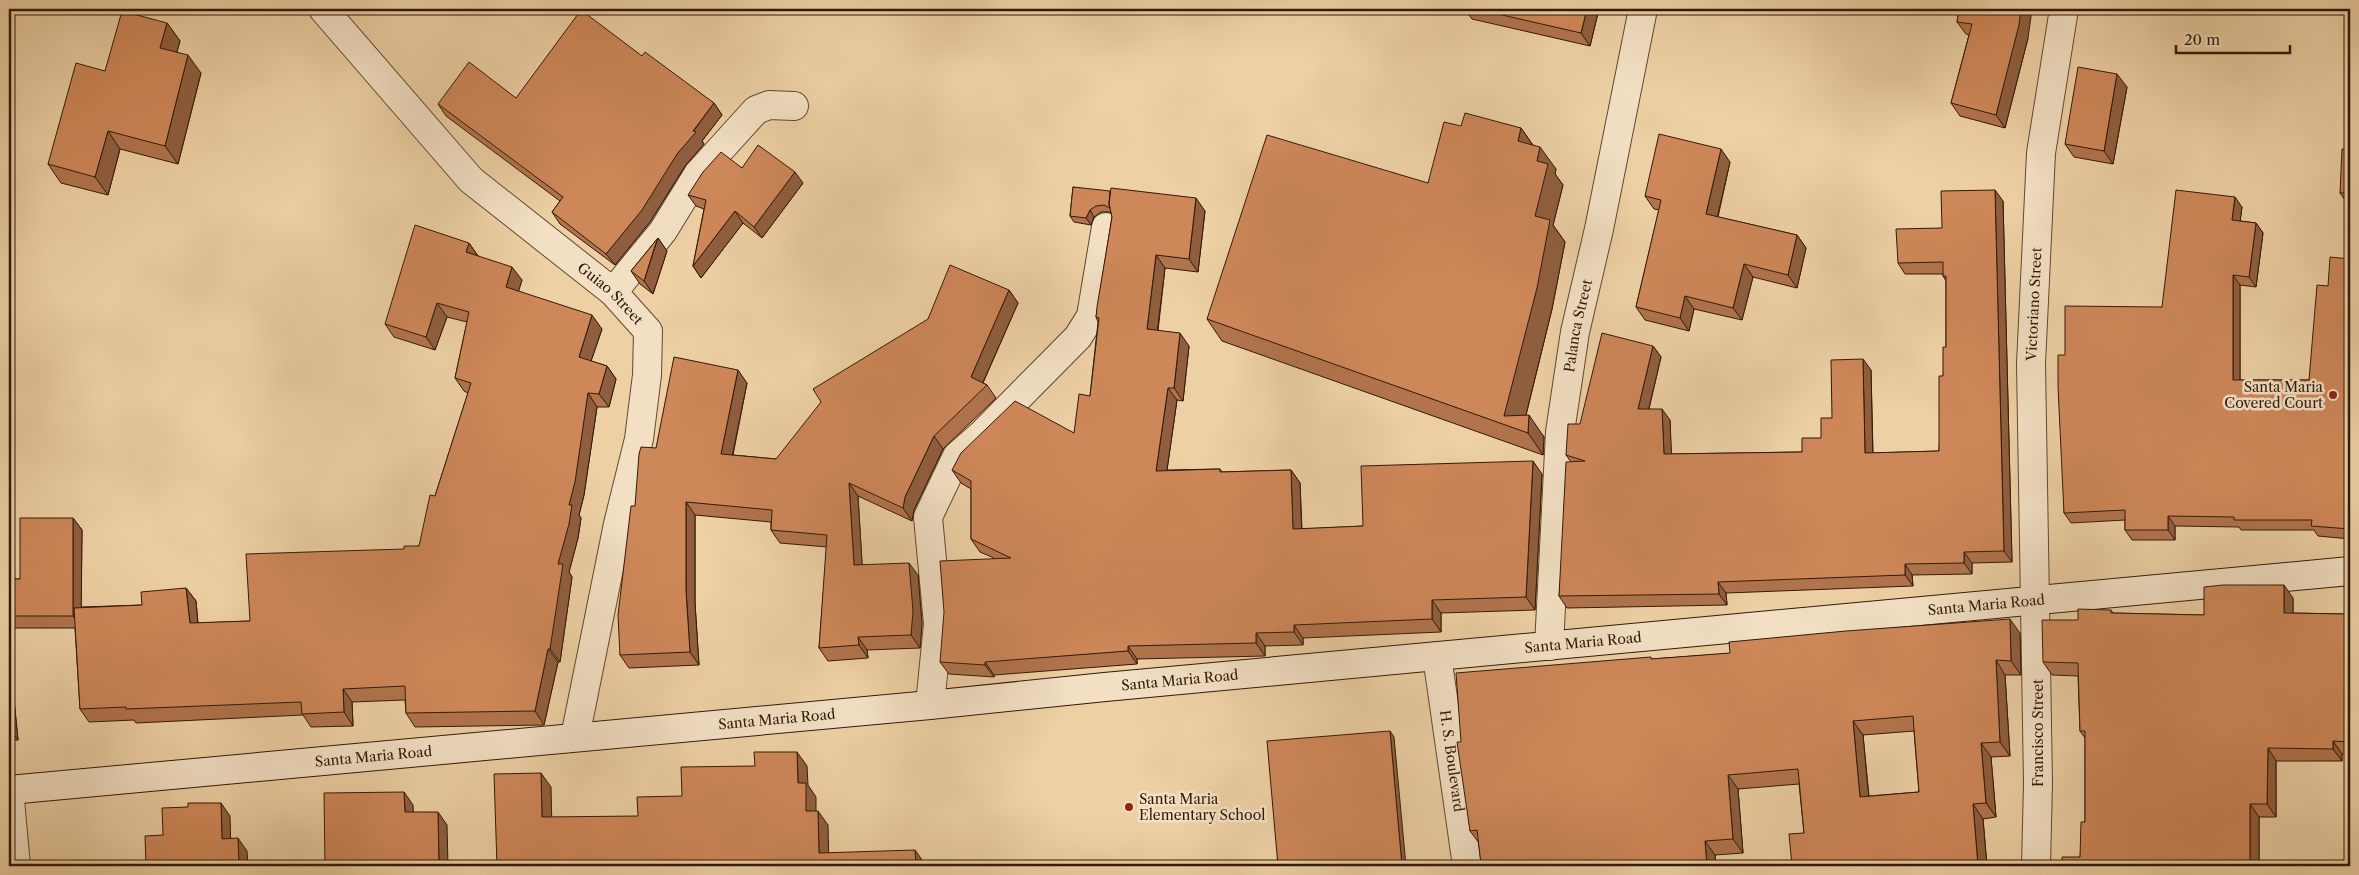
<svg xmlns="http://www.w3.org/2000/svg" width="2359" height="875" viewBox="0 0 2359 875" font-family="'Libre Caslon Text',serif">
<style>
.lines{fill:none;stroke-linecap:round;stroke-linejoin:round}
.minor-casing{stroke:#604730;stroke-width:30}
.secondary-casing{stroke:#31190a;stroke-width:30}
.minor{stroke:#f3e0c4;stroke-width:28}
.secondary{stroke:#f3e0c4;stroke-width:28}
.wall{fill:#b1744d;stroke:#31190a;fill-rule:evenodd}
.shaded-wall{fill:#905e3e;stroke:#31190a}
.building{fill:#ce8759;stroke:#31190a;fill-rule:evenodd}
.poi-dot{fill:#8f2418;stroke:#f3e0c4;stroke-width:2}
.labels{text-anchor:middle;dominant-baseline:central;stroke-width:5;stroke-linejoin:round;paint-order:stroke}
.street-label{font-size:14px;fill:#31190a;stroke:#f3e0c4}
.poi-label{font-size:14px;fill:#31190a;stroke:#f3e0c4;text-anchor:end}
</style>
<rect width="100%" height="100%" fill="#edd0a4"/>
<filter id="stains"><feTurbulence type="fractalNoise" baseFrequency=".004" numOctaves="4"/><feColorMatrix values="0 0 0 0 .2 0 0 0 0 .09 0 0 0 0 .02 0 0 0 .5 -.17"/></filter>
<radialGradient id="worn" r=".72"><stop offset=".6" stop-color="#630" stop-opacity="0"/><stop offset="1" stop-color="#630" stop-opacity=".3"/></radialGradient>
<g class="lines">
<defs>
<g id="minor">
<path id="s1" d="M323 9 471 180 613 292 648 331 647 375 639 439 618 524 575 737"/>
<path d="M613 292 663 231 698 174 756 110 769 105 794 106"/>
<path id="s2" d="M1549 646 1560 432 1575 332 1599 229 1643 9"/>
<path id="s3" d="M1437 656 1467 866"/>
<path d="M930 705 938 624 928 517 957 456 981 435 1078 337 1091 316 1106 227"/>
<path d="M9 789 16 866"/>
<path id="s4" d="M2036 866 2038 783 2031 364 2041 153 2064 9"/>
</g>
<g id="secondary">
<path id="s5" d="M9 790 930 705 1105 687 2350 571"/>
</g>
</defs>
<use href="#minor" class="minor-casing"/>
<use href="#secondary" class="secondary-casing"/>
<use href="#minor" class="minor"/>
<use href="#secondary" class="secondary"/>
</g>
<path class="wall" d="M1465 9H1599L1590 46 1472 19Z
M1959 9 2028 38 2005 128 1960 116 1951 103 1969 35 1966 34 1957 22Z
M167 23 180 41 177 52 201 73 178 164 120 149 108 195 61 183 48 164 105 71Z
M642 56 714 103 722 115 702 141 704 144 685 166 650 222 615 265 560 224 552 212 560 201 446 116 438 104 516 98Z
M2127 87 2113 164 2074 157 2065 144Z
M1461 126 1521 128 1533 145 1556 169 1555 174 1563 185 1553 225 1565 242 1552 309 1526 415 1544 437 1543 455 1222 341 1207 319 1428 183Z
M2350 149V206H2349L2340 193Z
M1730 162 1718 217 1797 235 1806 248 1797 288 1753 277 1742 320 1694 309 1689 331 1645 320 1636 307 1659 210 1654 209 1645 196Z
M742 168 803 183 762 238 743 223 701 278 693 266 704 209 696 206 688 195Z
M1073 187 1205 211 1198 272 1165 268 1158 331 1189 346 1183 401 1177 400 1167 470 1220 469 1222 472 1291 470 1300 483 1302 529 1363 526 1542 474 1535 610 1441 613V632L1303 638V645L1265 646V656L1137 659V664L994 675V677L949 674 940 662 994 558 980 552 971 539V489L961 483 952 470 1074 433 1090 396 1098 322 1096 317 1112 217 1111 213 1109 212H1101L1094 217 1091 225 1074 222 1070 216Z
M2003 201 2012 562 1972 563V574L1912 575 1913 586 1726 593 1727 605 1567 608 1559 596 1571 462 1566 455 1580 424 1653 346 1661 357 1649 409 1670 420 1671 454 1802 452 1821 438 1832 418 1871 370 1873 453 1939 451 1943 376 1946 347V281L1943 276V274H1905L1898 263 1942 228Z
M2242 207 2240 221 2256 223 2263 233 2256 287 2240 285V380H2309L2328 286 2350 259V539L2318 536 2314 530H2241L2239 527 2175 526V540H2132L2125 530V520L2071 523 2064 513 2065 355 2162 307Z
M658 238 667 251 653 294 640 284 631 271Z
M469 243 478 256 522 280 518 291 602 329 591 361 607 366 616 379 609 407H597L584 495 579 515 581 518 578 538 569 572 572 577 560 662H558L544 725 415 727 406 713 405 700 352 702 353 726 311 727 303 715 136 723 134 720 89 722 80 709 75 628H9V579H20L73 518 82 530 81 607 142 605 186 588 196 601 198 623 250 621 404 549 419 546 468 393 464 391 455 378 467 322 447 317 435 350 394 337 385 324Z
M1009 290 1018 303 983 383 987 385 996 398 943 449 914 510 912 521 858 496 862 565 918 575 922 624 920 648 867 650 868 658 828 661 819 648 827 547 780 543 771 530V522L695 515V603L699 665 629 668 620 655 635 506 656 448 747 383 733 455 776 459Z
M2350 578V754H2342V761H2276V817H2259V866H2062L2080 857 2085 822V738L2080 731 2078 676 2052 675 2043 662 2111 610 2113 613 2204 615 2293 598V613L2347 614Z
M2020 633 2021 675H2005L2010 756 1991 757 1996 817 1983 819 1987 866H1792L1804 833 1799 784 1738 789 1743 853 1715 855 1716 866H1482L1481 864 1479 843 1470 831 1461 742 1652 659ZM1914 731 1919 792 1869 796 1863 735Z
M9 649 18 740 9 741Z"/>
<path class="shaded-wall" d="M1587 9H1599L1590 46 1581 33Z
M2021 9H2032L2028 38 2005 128 1996 115Z
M167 23 180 41 173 66 160 48Z
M188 55 201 73 178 164 165 146Z
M2117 74 2127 87 2113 164 2104 151Z
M714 103 722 115 702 141 704 144 685 166 650 222 615 265 606 254 677 154Z
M1521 128 1536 150 1518 141Z
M108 131 120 149 108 195 95 177Z
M1540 147 1556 169 1555 174 1563 185 1553 225 1565 242 1552 309 1522 431 1504 416 1535 216 1537 161Z
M1721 149 1730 162 1715 227 1706 214Z
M795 172 803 183 762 238 754 227Z
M1995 190 2003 201 2012 562 2004 551Z
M2235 197 2242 207 2239 230 2232 220Z
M1196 198 1205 211 1198 272 1189 259Z
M1090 210 1094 217 1091 225 1086 218Z
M735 211 743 223 701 278 693 266Z
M2256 223 2263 233 2256 287 2249 277Z
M1797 235 1806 248 1797 288 1788 275Z
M658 238 667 251 653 294 644 281Z
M469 243 478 256 466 252Z
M1156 255 1165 268 1156 342 1147 329Z
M1744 264 1753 277 1742 320 1733 308Z
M512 267 522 280 516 300 506 287Z
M2233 275 2240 285V390L2233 380Z
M1009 290 1018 303 980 389 971 377Z
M1685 296 1694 309 1689 331 1680 318Z
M437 303 447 317 435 350 426 337Z
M592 315 602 329 588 370 579 357Z
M1180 333 1189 346 1183 401 1174 388Z
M1653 346 1661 357 1646 420 1638 409Z
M1863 359 1871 370 1873 464 1865 453Z
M607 366 616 379 609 407 599 394Z
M738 370 747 383 730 467 721 454Z
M1168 388 1177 400 1165 484 1156 471Z
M588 393 597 407 584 495 579 515 581 518 578 538 569 572 572 577 560 662 550 649 558 564Z
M1662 409 1670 420 1672 465 1664 454Z
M1529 415 1544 437 1543 455 1528 433Z
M934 436 943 449 914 510 912 521 903 508 905 497Z
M1533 461 1542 474 1535 610 1526 597Z
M1291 470 1300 483 1302 542 1293 529Z
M849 483 858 496 863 578 854 565Z
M686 502 695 515V603L699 665 690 652 686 591Z
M2168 516 2175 526V540L2168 530Z
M73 518 82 530 81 628 73 616Z
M1964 552 1972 563V574L1964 563Z
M909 563 918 575 922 624 920 648 911 635Z
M1905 564 1912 575 1913 586 1905 575Z
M1718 582 1726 593 1727 605 1719 594Z
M2284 585 2293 598V626L2284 613Z
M186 588 196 601 199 637 190 623Z
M1432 600 1441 613V632L1432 619Z
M2010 619 2020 633 2021 675 2011 661Z
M1294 625 1303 638V645L1294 632Z
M1256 633 1265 646V656L1256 643Z
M858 637 867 650 868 658 859 645Z
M1128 646 1137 659V664L1128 651Z
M9 649 18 740 9 727Z
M548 649 558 662 544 725 535 711Z
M1996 660 2005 675 2010 756 2000 742Z
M985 662 994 675V677L985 665Z
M343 689 352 702 353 726 344 712Z
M1853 721 1863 735 1870 811 1860 797Z
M1390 731 1394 737 1406 866H1402Z
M2333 741 2342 754V761L2333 749Z
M1981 743 1991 757 1996 817 1986 803Z
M2268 748 2276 761V817L2267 804Z
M797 752 807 766 808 785 816 797V825L806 811 798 783Z
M541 773 551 787 552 831 542 817Z
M1728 775 1738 789 1743 853 1733 839Z
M404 792 413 805 414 825 405 812Z
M221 803 230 816 231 852 222 839Z
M1973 804 1983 819 1987 866H1978Z
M2250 804 2259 817V866H2250Z
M818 811 828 825 829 866 819 853Z
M438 812 447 825 448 866H439Z
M238 838 247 851 248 866H239Z
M1705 841 1715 855 1716 866H1707Z
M915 850 925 864V866H916Z"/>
<path class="building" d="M1476 9H1587L1581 33Z
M1959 9H2021L2019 25 1996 115 1951 103 1972 24 1957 22Z
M581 10 642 56 645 52 714 103 693 131 696 132 677 154 642 210 606 254 552 212 563 197 438 104 469 62 516 98Z
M122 11 167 23 160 48 188 55 165 146 108 131 95 177 48 164 76 63 105 71Z
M2078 67 2117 74 2104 151 2065 144Z
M1465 113 1521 128 1518 141 1540 147 1537 161 1548 164 1535 216 1550 220 1537 288 1504 416 1529 415 1528 433 1207 319 1267 135 1428 183 1444 122 1461 126Z
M1659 134 1721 149 1706 214 1797 235 1788 275 1744 264 1733 308 1685 296 1680 318 1636 307 1661 200 1645 196Z
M758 145 795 172 754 227 735 211 693 266 706 200 688 195 703 172 721 152 742 168Z
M2342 149H2350V193H2340Z
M1073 187 1110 191 1109 204 1110 208 1104 205 1096 206 1090 210 1086 218 1070 216Z
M1111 188 1196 198 1189 259 1156 255 1147 329 1180 333 1174 388H1168L1156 471 1220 469V472L1291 470 1293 529 1363 526 1361 466 1533 461 1526 597 1432 600V619L1294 625V632L1256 633V643L1128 646V651L985 662V665L940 662 944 612 940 561 1011 558 971 539V481L952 470 961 453 1015 401 1074 433 1079 394 1090 396 1099 318 1096 317 1097 307 1112 217 1109 204Z
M1995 190 2004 551 1964 552V563L1905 564V575L1718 582 1719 594 1559 596 1566 462 1585 461 1566 455 1568 424H1580L1602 333 1653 346 1638 409H1662L1664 454 1802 452V438H1821V418H1832L1831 360 1863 359 1865 453 1939 451V376H1943V347H1946V276H1943V262L1898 263 1896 229 1942 228 1941 191Z
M2176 190 2235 197 2232 220 2256 223 2249 277 2233 275V380H2309L2317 285 2328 286 2330 257 2350 259V529L2311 526 2312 520H2234V517L2168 516V530H2125V510L2064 513 2058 387V355H2065V306L2162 307Z
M415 225 469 243 466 252 512 267 506 287 592 315 579 357 607 366 599 394 588 393 575 482 569 505H572L569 524 558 564H563L550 649H548L535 711 406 713 405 686 343 689 344 712 302 714 301 702 126 709V707L80 709 74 608 142 605 141 592 186 588 190 623 250 621 246 554 404 549V546H419L430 495 435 496 471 383 455 378 469 312 437 303 426 337 385 324Z
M658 238 655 246 644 281 631 271Z
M950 265 1009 290 971 377 987 385 934 436 905 497 903 508 849 483 854 565 909 563 913 611 911 635 858 637 859 645 819 648 827 535 771 530 772 510 686 502V591L690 652 620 655 618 615 631 506H635L639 454 641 447 656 448 674 357 738 370 721 454 776 459 821 402 813 389 928 319Z
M20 518H73V616H9V579H20Z
M2347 578H2350V742L2333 741V749L2268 748 2267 804H2250V866H2062V857H2080L2081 822H2085V731H2080L2078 663 2043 662 2042 620H2078V609L2111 610V613L2204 615V587L2223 585H2284V613L2347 614Z
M2010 619 2011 661 1996 660 2000 742 1981 743 1986 803 1973 804 1978 866H1792L1789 834 1804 833 1798 769 1728 775 1733 839 1705 841 1707 866H1494V863L1481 864 1477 830 1470 831 1457 742H1461L1456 673 1651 657V659L1730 653 1729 642 1846 631ZM1913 716 1919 792 1860 797 1853 721Z
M1390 731 1402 866H1278L1267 741Z
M754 752H797L798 783H806V811H818L819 853 915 850 916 866H497L494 774 541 773 542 817 638 816 637 797 682 796 681 767 755 766Z
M404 792 405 812H438L439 866H325L324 793Z
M188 803H221L222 839 238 838 239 866H146L145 836 163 835 162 808 188 807Z"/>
<g class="poi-dot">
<circle cx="2333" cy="395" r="5"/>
<circle cx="1129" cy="807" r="5"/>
</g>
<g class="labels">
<g class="street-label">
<text stroke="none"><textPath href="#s1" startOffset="406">Guiao Street</textPath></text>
<text stroke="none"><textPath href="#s4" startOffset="562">Victoriano Street</textPath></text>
<text stroke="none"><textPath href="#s2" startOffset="322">Palanca Street</textPath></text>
<text stroke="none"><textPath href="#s5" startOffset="1986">Santa Maria Road</textPath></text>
<text stroke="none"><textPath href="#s5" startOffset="1581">Santa Maria Road</textPath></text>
<text stroke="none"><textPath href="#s5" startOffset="1176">Santa Maria Road</textPath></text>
<text stroke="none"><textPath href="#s5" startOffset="771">Santa Maria Road</textPath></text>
<text transform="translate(2038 733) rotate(-90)">Francisco Street</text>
<text stroke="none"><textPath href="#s5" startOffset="366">Santa Maria Road</textPath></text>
<text stroke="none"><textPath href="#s3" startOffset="106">H. S. Boulevard</textPath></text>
</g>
<g class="poi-label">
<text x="2323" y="387">Santa Maria<tspan x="2323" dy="16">Covered Court</tspan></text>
<text x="1139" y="799" text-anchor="start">Santa Maria<tspan x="1139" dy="16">Elementary School</tspan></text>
</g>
</g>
<rect width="2359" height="875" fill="none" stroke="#edd0a4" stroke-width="30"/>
<rect x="10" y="10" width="2339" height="855" fill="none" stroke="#31190a" stroke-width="2.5"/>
<rect x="15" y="15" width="2329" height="845" fill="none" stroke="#31190a"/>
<path d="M2176 45v8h114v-8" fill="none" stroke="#31190a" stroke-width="2.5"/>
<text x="2184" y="45" font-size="15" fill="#31190a" stroke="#f3e0c4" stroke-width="4" paint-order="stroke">20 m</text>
<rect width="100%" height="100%" filter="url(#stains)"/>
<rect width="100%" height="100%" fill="url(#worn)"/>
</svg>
